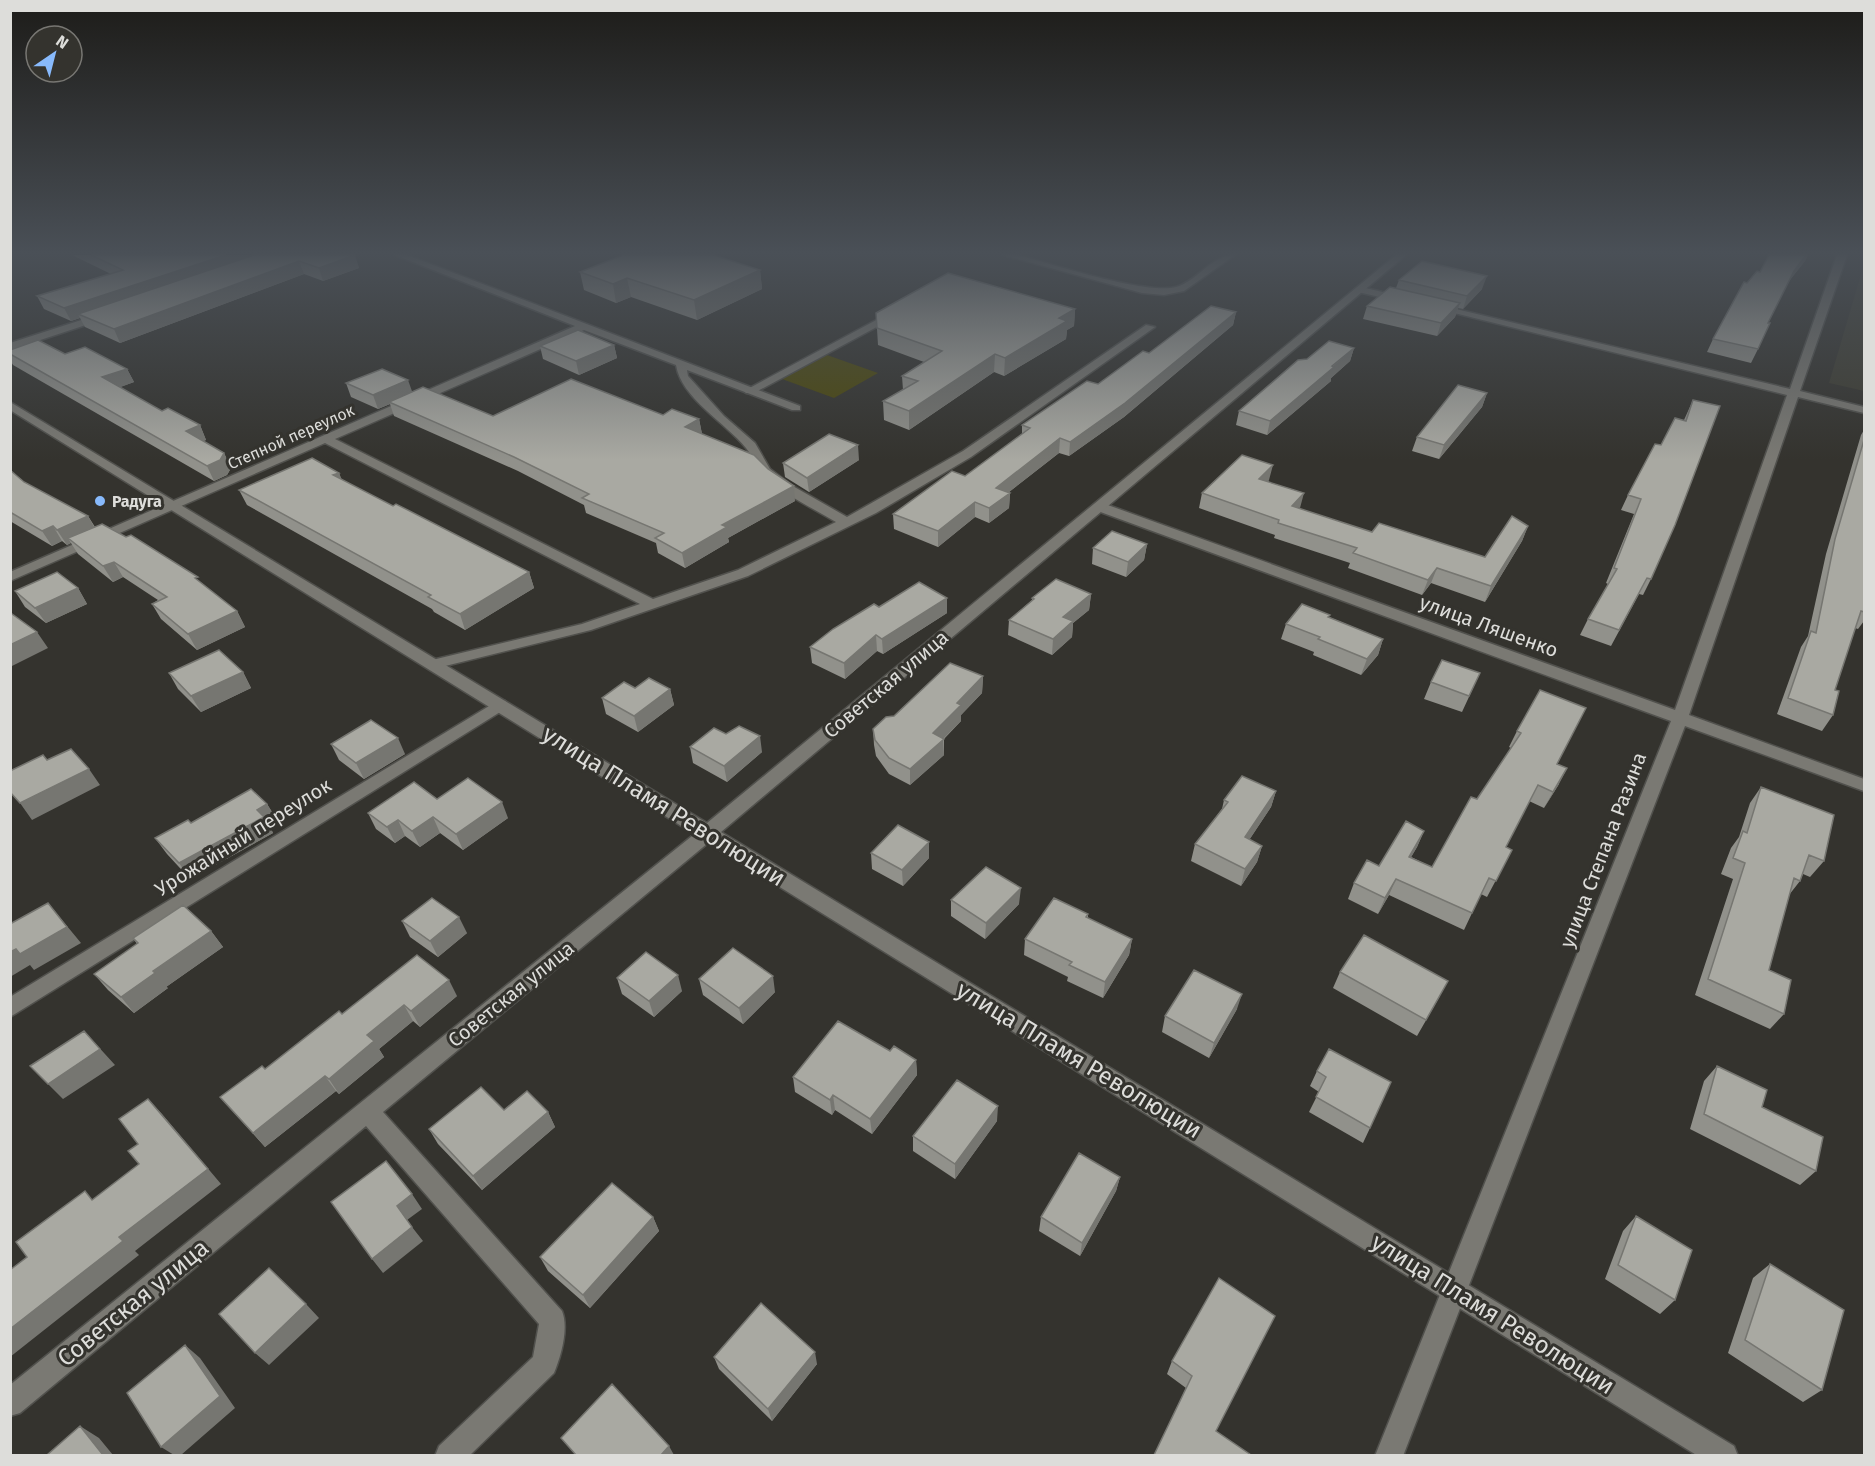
<svg xmlns="http://www.w3.org/2000/svg" width="1875" height="1466" viewBox="0 0 1875 1466" font-family="'Fira Sans',sans-serif">
<style>
.built{fill:#3e3d32}
.green{fill:#4d490b}
.lines{fill:none;stroke-linecap:round;stroke-linejoin:round}
.service-casing{stroke:#51514d;stroke-width:3}
.minor-casing{stroke:#51514d;stroke-width:3}
.tertiary-casing{stroke:#51514d;stroke-width:3}
.service{fill:#7a7973;fill-rule:evenodd}
.minor{fill:#7a7973;fill-rule:evenodd}
.tertiary{fill:#7a7973;fill-rule:evenodd}
.wall{fill:#91918b}
.shaded-wall{fill:#767671}
.building{fill:#a9a9a2;stroke:#767671;stroke-width:1.5}
.poi-dot{fill:#88bafc;stroke:#34332e;stroke-width:2}
.labels{text-anchor:middle;dominant-baseline:central;stroke-width:6;stroke-linejoin:round;paint-order:stroke}
.far-street-label{font-size:16px;fill:#ddddda;stroke:#34332e}
.far-poi-label{font-size:16px;font-weight:bold;fill:#ddddda;stroke:#34332e;text-anchor:start}
.street-label{font-size:20px;fill:#ddddda;stroke:#34332e}
.near-street-label{font-size:24px;fill:#ddddda;stroke:#34332e}
</style>
<rect width="100%" height="100%" fill="#34332e"/>
<path class="built" d="M1864 264V391L1829 383Z"/>
<path class="green" d="M827 355 878 373 834 398 782 379Z"/>
<g class="lines">
<defs>
<path id="service" d="M1003 255H1018C1052 264 1146 295 1176 287 1198 281 1211 255 1235 255L1184 291 1164 295 1142 293Z
M895 310 899 311V315L754 393H746L744 391Z"/>
<path id="minor" d="M395 255H407L800 406V410H792L687 370 688 376 724 416 755 443 770 469 791 485 847 517 963 451 1146 325 1155 327 971 457 876 513 748 576 591 630 433 669 428 667 425 664 428 661 582 624 640 604 325 443 10 581V572L575 326ZM584 330 676 365C681 398 726 423 746 448 753 456 755 468 763 475 784 495 811 507 836 522L738 570 653 599 335 439Z
M1837 255H1847L1800 391 1864 407V413L1798 397 1689 715 1864 779V791L1685 726 1403 1456H1375L1671 721 1095 510 1094 507 1100 503 1105 504 1675 710 1787 395 1430 307 1435 304 1790 389Z
M1361 287 1404 297 1406 299 1401 302 1358 292V288Z
M499 700 505 701 507 705 505 709 10 1017V997Z
M708 826 714 828 717 833 714 838 383 1112 562 1311C569 1328 561 1356 554 1373L469 1456H435L439 1446 533 1357 539 1324 366 1126 20 1413 10 1416V1385L702 828Z"/>
<path id="tertiary" d="M1396 255H1406L721 832 1734 1446 1738 1456H1698L10 410V402L707 823Z
M103 313 107 314V318L10 350V343Z"/>
</defs>
<use href="#service" class="service-casing"/>
<use href="#minor" class="minor-casing"/>
<use href="#tertiary" class="tertiary-casing"/>
<use href="#service" class="service"/>
<use href="#minor" class="minor"/>
<use href="#tertiary" class="tertiary"/>
</g>
<path class="wall" d="M72 255H354L359 268 323 281 304 274 120 343 85 327 80 318 71 321 44 309 37 296 111 274Z
M1769 255H1808L1805 261 1787 283 1768 323 1758 349 1751 363 1707 352 1713 339 1747 283 1760 272Z
M760 270 762 289 697 320 631 297 616 303 584 290 580 272Z
M1399 280 1482 289 1463 309 1458 308 1455 317 1437 336 1363 319 1367 306 1396 288Z
M1075 309 1074 326 1067 330 1066 339 1004 376 994 372 909 430 884 420 883 401 903 390 902 376 924 362 878 345 876 313Z
M1236 312 1233 325 1124 417 1069 456 1059 453 1009 492 1010 493 1009 508 989 523 975 517 938 547 894 529 893 514 965 476 1022 434V425L1098 384 1149 353Z
M614 345 617 358 579 375 543 359 540 346Z
M1354 348 1350 361 1331 378V381L1267 435 1236 425 1239 411 1307 359Z
M10 350 65 354 127 369 134 382 120 387 162 411 200 425 206 440 203 441 224 453 231 468 227 475 214 481 13 365 10 360Z
M346 383 412 392 493 416 663 415 699 419 702 434 795 501 728 538 729 542 685 568 658 553 656 543 586 513 584 505 518 471 394 416 390 404 378 409 351 397Z
M1487 393 1482 407 1439 459 1412 451 1417 437Z
M1693 400 1651 579 1643 595 1639 594 1611 646 1580 635 1588 619 1608 584 1606 583 1634 514 1621 510 1628 495 1661 445 1684 420Z
M1864 430V621L1858 629 1855 628 1835 690 1833 715 1822 731 1777 714 1801 647 1808 636 1826 554 1861 435Z
M859 460 809 492 785 477 783 463Z
M10 470 24 482 88 516 95 527 201 583 237 611 245 627 197 650 161 619 152 604 158 600 123 577 113 582 78 554 71 543 67 545 62 541 52 546 10 521Z
M339 473 341 479 393 506 529 572 534 588 465 630 434 612 432 609 247 505 239 490Z
M1269 480 1268 481 1300 509 1372 532 1485 557 1528 526 1522 541 1485 602 1431 583 1422 595 1348 568 1350 563 1274 538 1275 535 1199 508 1202 493Z
M1147 544 1144 560 1126 577 1092 564 1093 548Z
M78 588 87 604 46 623 25 607 15 591Z
M1091 594 1089 610 1073 623 1072 637 1052 655 1008 635 1009 620 1032 600V598Z
M879 607 947 613 883 654 877 651 845 679 812 663 810 647Z
M1329 617 1383 639 1378 655 1361 675 1313 655 1314 652 1281 639 1286 624Z
M243 672 251 688 201 712 178 689 169 673Z
M1480 673 1462 712 1424 699 1431 682Z
M983 676 982 693 961 715V721L944 739V755L910 785 889 774 876 756 874 745 873 729 894 716Z
M635 688 670 689 674 705 638 732 606 714 602 698Z
M1540 690 1557 764 1559 784 1544 808 1529 801 1506 847 1512 850 1487 897 1481 894 1464 930 1389 895 1378 914 1348 899 1354 883 1379 866 1424 831 1417 847 1411 857 1432 867 1511 748 1509 747 1517 731Z
M726 734 762 752 727 782 693 763 690 747Z
M331 744 405 754 364 779 339 760Z
M1761 787 1824 861 1810 877 1803 874 1800 881 1789 895 1769 970 1784 1014 1770 1029 1695 995 1733 879 1721 874 1731 848 1739 837 1750 803Z
M1276 791 1271 807 1249 840 1262 846 1257 862 1241 886 1191 861 1195 844 1222 809 1224 800Z
M437 799 508 818 463 850 440 833 420 847 405 836 395 843 376 829 368 813Z
M267 804 277 820 269 825 273 833 190 879 167 854 155 838 191 823Z
M871 853 929 858 903 886 872 869Z
M951 900 1019 904 985 939 951 916Z
M1088 914V918L1132 939 1129 955 1103 998 1067 981 1068 977 1024 955 1025 939Z
M402 921 467 933 438 957 410 937Z
M211 931 223 947 166 987 168 988 134 1013 108 990 94 974 137 944 133 938Z
M1340 972 1440 996 1417 1036 1333 988Z
M617 978 682 991 654 1017 622 994Z
M699 979 775 992 743 1024 703 995Z
M457 996 420 1027 413 1021 379 1049 384 1057 339 1094 336 1091 265 1147 220 1097 265 1069 342 1014Z
M1237 1009 1209 1058 1162 1032 1165 1016Z
M1329 1049 1370 1128 1363 1143 1309 1112 1319 1092 1310 1086 1317 1071Z
M916 1060 917 1075 872 1134 835 1110 832 1115 795 1092 793 1077Z
M1717 1066 1762 1107 1816 1171 1800 1185 1690 1129 1704 1081Z
M504 1110 548 1112 555 1127 482 1190 438 1144 429 1129Z
M997 1121 955 1179 913 1151V1136Z
M1120 1177 1116 1191 1080 1256 1039 1231 1041 1217Z
M1636 1216 1675 1300 1660 1314 1605 1279 1623 1231Z
M653 1217 659 1231 590 1308 548 1271 540 1257Z
M1770 1264 1822 1390 1803 1402 1728 1353 1753 1278Z
M1219 1278 1216 1431 1154 1455 1186 1388 1167 1374 1172 1361Z
M714 1357 817 1364 772 1421 719 1369Z"/>
<path class="shaded-wall" d="M226 255H269L78 314 80 318 71 321 64 308Z
M355 255 359 268 323 281 319 268Z
M1806 255H1808L1805 261 1787 284 1794 271Z
M299 261 304 274 120 343 114 329Z
M760 270 762 289 697 320 694 300Z
M1487 276 1482 289 1463 309 1467 296Z
M627 278 631 297 616 303 613 284Z
M1460 303 1455 317 1437 336 1441 323Z
M1075 309 1074 326 1067 330 1066 339 1004 376 1005 358 1059 318Z
M1236 312 1233 325 1124 417 1069 456 1070 442Z
M614 345 617 358 579 375 576 361Z
M1354 348 1350 361 1331 378V381L1267 435 1270 421Z
M995 354 994 372 909 430V411Z
M127 369 134 382 110 391 102 377Z
M408 380 413 394 389 402 390 404 378 409 373 395Z
M1487 393 1482 407 1439 459 1444 445Z
M699 419 702 434 685 427Z
M200 425 206 440 193 445 186 431Z
M1060 438 1059 453 995 503 996 488Z
M858 445 859 460 809 492 807 478Z
M224 453 231 468 227 475 214 481 207 466Z
M1273 465 1269 480 1256 494 1259 479Z
M339 473 345 487 333 475Z
M794 486 795 501 728 538 729 542 685 568 682 553 722 525Z
M1010 493 1009 508 989 523V508Z
M1304 493 1300 508 1292 506Z
M975 502V517L938 547V531Z
M88 516 97 532 68 538 71 543 67 545 57 530Z
M53 526 62 541 52 546 42 531Z
M1528 526 1522 541 1485 602 1491 586Z
M1147 544 1144 560 1126 577 1128 562Z
M114 562 123 577 113 582 103 566Z
M1437 568 1431 583 1422 595 1428 580Z
M529 572 534 588 465 630 460 614Z
M78 588 87 604 46 623 35 608Z
M1091 594 1089 610 1073 623 1072 637 1052 655 1053 639 1063 617Z
M947 598V613L883 654 882 639Z
M237 611 245 627 197 650 188 634Z
M37 632 48 648 12 666 10 664V645Z
M876 635 877 651 845 679 844 663Z
M1383 639 1378 655 1361 675 1367 659Z
M243 672 251 688 201 712 191 696Z
M983 676 982 693 961 715V721L943 739 944 755 910 785V769L933 733 957 703Z
M670 689 674 705 638 732 634 716Z
M760 736 762 752 727 782 724 766Z
M398 738 405 754 364 779 356 763Z
M1567 768 1559 784 1544 808 1553 792Z
M89 769 100 785 32 820 20 803Z
M1276 791 1271 807 1240 854 1245 837Z
M502 802 508 818 463 850 456 834Z
M267 804 277 820 269 825 273 833 190 879 179 863Z
M433 817 440 833 420 847 412 831Z
M398 820 405 836 395 843 387 827Z
M1424 831 1417 847 1402 873 1409 857Z
M929 842V858L903 886 902 870Z
M1262 846 1257 862 1241 886 1245 869Z
M1396 879 1389 895 1378 914 1385 898Z
M1021 888 1019 904 985 939 986 923Z
M48 903 81 943 34 970 30 965 10 977V952Z
M459 917 467 933 438 957 430 941Z
M211 931 223 947 166 987 168 988 134 1013 121 997 153 971Z
M1132 939 1129 955 1103 998 1105 982Z
M678 975 682 991 654 1017 649 1001Z
M773 976 775 992 743 1024 739 1008Z
M449 980 457 996 420 1027 411 1011Z
M1242 994 1237 1009 1209 1058 1214 1043Z
M404 1005 413 1021 379 1049 384 1057 339 1094 329 1079 367 1035Z
M84 1031 115 1065 63 1099 48 1084Z
M916 1060 917 1075 872 1134 870 1119Z
M325 1076 336 1091 265 1147 253 1133Z
M833 1095 835 1110 832 1115 830 1100Z
M148 1099 162 1114 221 1184 135 1251 139 1255 10 1357V1329L119 1237 208 1169Z
M998 1106 997 1121 955 1179V1164Z
M548 1112 555 1127 482 1190 473 1176Z
M1120 1177 1116 1191 1080 1256 1082 1243Z
M412 1194 422 1209 407 1220 397 1206Z
M653 1217 659 1231 590 1308 583 1295Z
M412 1227 423 1241 383 1273 372 1259Z
M306 1304 319 1318 269 1365 255 1353Z
M185 1345 200 1358 235 1408 181 1455H174L161 1447Z
M815 1352 817 1364 772 1421 768 1409Z
M80 1426 99 1438 113 1455H103Z
M669 1446 674 1455H661Z"/>
<path class="building" d="M91 255H226L64 308 37 296 123 270Z
M254 255H355L319 268 299 261 114 329 78 314Z
M623 255H714L760 270 694 300 627 278 613 284 580 272Z
M1769 255H1806L1794 271 1768 323H1770L1758 349 1713 339 1744 282 1747 283 1757 271 1760 272Z
M1422 261 1487 276 1467 296 1399 280Z
M948 273 1075 309 1059 318 1067 321 1005 358 995 354 909 411 883 401 918 381 902 376 942 351 877 328 876 313Z
M1390 287 1460 303 1441 323 1367 306Z
M1211 306 1236 312 1125 403 1070 442 1060 438 996 488 1010 493 989 508 975 502 938 531 893 514 952 471 965 476 1030 428 1022 425 1087 381 1098 384 1143 351 1149 353Z
M578 330 614 345 576 361 540 346Z
M38 340 65 354 85 347 127 369 102 377 162 411 168 408 200 425 186 431 224 453 220 460 207 466 10 354V350Z
M1329 341 1354 348 1332 366 1334 367 1270 421 1239 411 1298 360 1307 359Z
M382 369 408 380 373 395 346 383Z
M571 379 663 415 672 409 699 419 685 427 754 455 768 469 794 486 722 525 727 527 682 553 655 538 664 533 582 498 589 494 514 457 389 402 423 387 493 416Z
M1458 385 1487 393 1444 445 1417 437Z
M1693 400 1720 406 1675 525 1651 579 1647 578 1619 630 1588 619 1617 569 1614 568 1641 499 1628 495 1655 444 1661 445 1675 418 1686 421Z
M829 434 858 445 807 478 783 463Z
M1864 440V612L1861 611 1835 690 1839 691 1833 715 1788 698 1811 631 1816 633 1835 539Z
M1242 455 1273 465 1259 479 1304 493 1292 506 1372 532 1379 523 1485 557 1512 516 1528 526 1491 586 1437 568 1428 580 1353 553 1357 548 1278 523 1279 520 1202 493Z
M312 458 339 473 333 475 393 506 396 504 529 572 460 614 428 597 431 595 239 490Z
M10 470 24 482 88 516 57 530 53 526 42 531 10 512Z
M102 524 126 537 131 535 198 577 195 578 237 611 188 634 152 604 167 597 114 562 103 566 68 538Z
M1112 531 1147 544 1128 562 1093 548Z
M57 572 78 588 35 608 15 591Z
M1056 579 1091 594 1063 617 1073 621 1053 639 1009 620 1034 599 1032 598Z
M919 582 947 598 882 639 876 635 844 663 810 647 833 629 874 604 879 607Z
M1302 604 1330 615 1328 617 1383 639 1367 659 1318 639 1320 637 1286 624Z
M10 614H12L37 632 10 645Z
M219 650 243 672 191 696 169 673Z
M1442 660 1480 673 1469 696 1431 682Z
M950 663 983 676 957 703 961 705 933 733 944 739 910 769 889 758 875 740 873 729 886 717 894 716Z
M649 678 670 689 634 716 602 698 624 682 635 688Z
M1540 690 1586 708 1557 764 1567 768 1553 792 1538 785 1506 847 1512 850 1496 881 1489 878 1472 913 1396 879 1385 898 1354 883 1367 860 1379 866 1406 821 1424 831 1409 857 1432 867 1471 797 1477 799 1521 733 1517 731Z
M371 720 398 738 356 763 331 744Z
M739 726 760 736 724 766 690 747 714 728 726 734Z
M71 749 89 769 20 803 10 792V771L43 755 47 760Z
M1242 776 1276 791 1245 837 1262 846 1245 869 1195 844 1228 802 1224 800Z
M468 778 502 802 456 834 433 817 412 831 398 820 387 827 368 813 414 782 437 799Z
M1761 787 1834 815 1824 861 1809 855 1800 881 1794 878 1769 970 1791 980 1784 1014 1708 979 1745 863 1733 858 1743 831 1747 833Z
M251 789 267 804 257 810 264 817 179 863 155 838 188 820 191 823Z
M898 825 929 842 902 870 871 853Z
M986 867 1021 888 986 923 951 900Z
M432 898 459 917 430 941 402 921Z
M1054 898 1088 914 1086 917 1132 939 1105 982 1069 965 1072 962 1025 939Z
M48 903 67 927 20 954 16 949 10 952V924Z
M183 905 211 931 153 971 155 973 121 997 94 974 138 943 133 938Z
M1364 935 1448 981 1426 1020 1340 972Z
M733 948 773 976 739 1008 699 979Z
M646 952 678 975 649 1001 617 978Z
M417 955 449 980 411 1011 404 1005 367 1035 374 1041 329 1079 325 1076 253 1133 220 1097 262 1066 265 1069 339 1011 342 1014Z
M1194 970 1242 994 1214 1043 1165 1016Z
M838 1021 890 1051 894 1046 916 1060 870 1119 833 1095 830 1100 793 1077Z
M84 1031 100 1049 48 1084 30 1066Z
M1329 1049 1391 1082 1370 1128 1316 1097 1326 1077 1317 1071Z
M1717 1066 1767 1090 1762 1107 1823 1137 1816 1171 1704 1114Z
M957 1080 998 1106 955 1164 913 1136Z
M481 1087 504 1110 527 1091 548 1112 473 1176 429 1129Z
M148 1099 208 1169 119 1237 123 1241 10 1329V1270L27 1257 16 1242 85 1191 92 1200 139 1164 128 1151 138 1144 119 1119Z
M1079 1153 1120 1177 1082 1243 1041 1217Z
M386 1161 412 1194 397 1206 412 1227 372 1259 331 1202Z
M612 1183 653 1217 583 1295 540 1257Z
M1636 1216 1692 1250 1675 1300 1618 1265Z
M1770 1264 1844 1310 1822 1390 1745 1340Z
M269 1268 306 1304 255 1353 219 1314Z
M1219 1278 1275 1316 1216 1431 1251 1455H1154L1192 1376 1172 1361Z
M761 1303 815 1352 768 1409 714 1357Z
M185 1345 220 1396 161 1447 127 1393Z
M612 1384 669 1446 661 1455H576L561 1438Z
M80 1426 103 1455H47Z"/>
<linearGradient id="sky" x2="0" y2="1"><stop stop-color="#1d1c19"/><stop offset="0.55" stop-color="#4a5057"/><stop offset="1" stop-color="#4a5057" stop-opacity="0"/></linearGradient>
<rect width="1875" height="460" fill="url(#sky)"/>
<circle class="poi-dot" cx="100" cy="501" r="6"/>
<g class="labels">
<g class="far-street-label">
<text transform="translate(291 437) rotate(-24)">Степной переулок</text>
</g>
<g class="far-poi-label">
<text x="112" y="501">Радуга</text>
</g>
<g class="street-label">
<text transform="translate(1489 626) rotate(20)">улица Ляшенко</text>
<text transform="translate(886 684) rotate(-40)">Советская улица</text>
<text transform="translate(243 837) rotate(-32)">Урожайный переулок</text>
<text transform="translate(1603 850) rotate(-69)">улица Степана Разина</text>
<text transform="translate(511 994) rotate(-39)">Советская улица</text>
</g>
<g class="near-street-label">
<text transform="translate(664 806) rotate(32)">улица Пламя Революции</text>
<text transform="translate(1079 1060) rotate(31)">улица Пламя Революции</text>
<text transform="translate(133 1303) rotate(-39)">Советская улица</text>
<text transform="translate(1493 1314) rotate(32)">улица Пламя Революции</text>
</g>
</g>
<rect width="1875" height="1466" fill="none" stroke="#ddddda" stroke-width="24"/>
<g transform="translate(54 54) rotate(35)"><circle r="28" fill="#34332e" stroke="#787773" stroke-width="1.5"/>
<path d="M0-4.5L10 22L0 15L-10 22Z" fill="#88bafc"/>
<text y="-9" font-size="16" font-weight="bold" text-anchor="middle" fill="#ddddda">N</text>
</g>
</svg>
